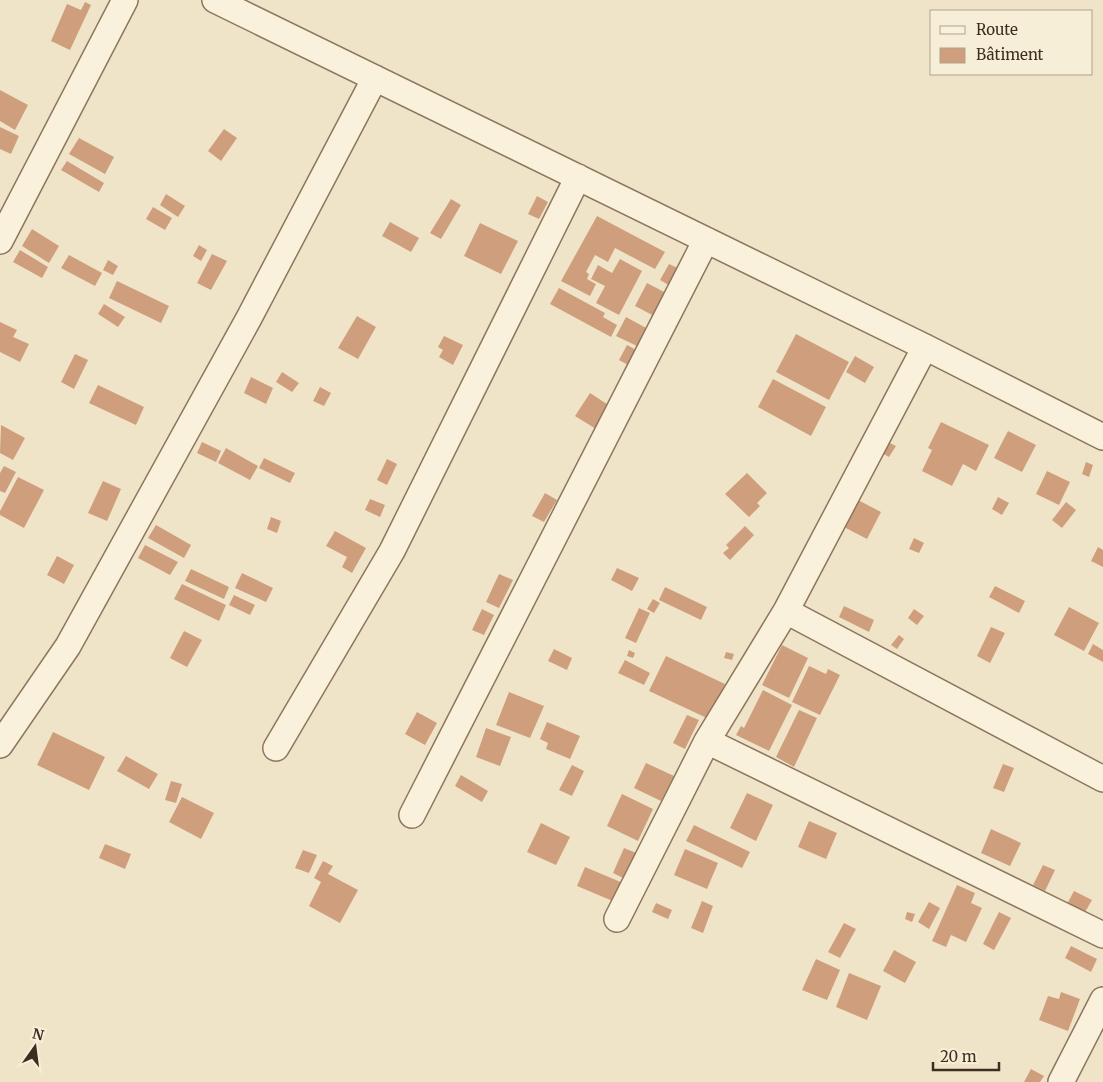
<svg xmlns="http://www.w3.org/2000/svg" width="1103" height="1082" viewBox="0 0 1103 1082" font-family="Merriweather,serif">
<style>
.building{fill:#cf9f7d}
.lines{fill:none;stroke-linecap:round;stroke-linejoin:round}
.minor-casing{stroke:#8d765c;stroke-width:28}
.minor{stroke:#faf1dc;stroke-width:25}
</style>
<rect width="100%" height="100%" fill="#f0e4c8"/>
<path class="building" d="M85 2 91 5 70 50 51 41 67 4 81 10Z
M0 90 28 105 15 130 0 121Z
M0 127 19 136 11 154 0 149Z
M224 129 237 138 221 161 208 151Z
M79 138 114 157 105 174 69 154Z
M67 161 104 183 99 192 61 170Z
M166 194 185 206 178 217 160 205Z
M537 196 548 202 539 219 528 214Z
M451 199 461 205 441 239 430 233Z
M153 207 172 218 165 230 146 219Z
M597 216 665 252 655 269 615 248 608 262 595 255 586 272 589 274 587 279 596 284 590 296 561 281Z
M390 222 419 238 411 252 382 236Z
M480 223 518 241 501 274 464 256Z
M32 229 59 246 49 263 22 246Z
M199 245 207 250 201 261 193 256Z
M20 250 48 267 42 278 13 262Z
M212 254 227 261 211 290 197 283Z
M69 255 102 273 95 286 61 268Z
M620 259 642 271 619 315 596 303 605 286 591 279 598 265 612 273Z
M108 260 118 266 113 275 103 270Z
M669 264 682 270 672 287 660 280Z
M117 281 169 306 161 323 109 298Z
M647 283 668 294 656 317 635 306Z
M559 288 605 313 603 317 617 325 611 337 550 304Z
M104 304 125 317 118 327 98 314Z
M357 316 376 327 358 359 338 348Z
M626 317 648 329 639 347 616 336Z
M0 322 17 330 13 337 29 344 20 362 0 352Z
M796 334 849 362 829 400 776 372Z
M444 336 463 345 453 365 439 357 443 350 438 347Z
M627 345 638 351 630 366 619 360Z
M75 354 88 360 74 389 61 382Z
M855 356 874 367 865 383 846 372Z
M282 372 299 383 292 392 276 382Z
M251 377 273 388 266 404 244 393Z
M773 379 826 407 811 436 758 407Z
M98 385 144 407 136 425 89 403Z
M320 387 331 393 324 406 313 401Z
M590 393 610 406 596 429 575 416Z
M941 422 989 445 976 471 963 464 952 486 922 471 932 450 928 448Z
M1 425 25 438 13 460 0 453Z
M1008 431 1036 445 1022 472 994 458Z
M884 440 896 446 889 457 878 451Z
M202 442 221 451 216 462 197 453Z
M226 448 258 466 250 480 218 463Z
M264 458 295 473 290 483 259 468Z
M387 459 397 464 387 485 377 480Z
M1086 462 1093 465 1089 477 1082 474Z
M4 466 16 472 5 493 0 491V473Z
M1047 471 1070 482 1059 505 1036 494Z
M747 473 767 493 757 503 760 506 749 517 725 494Z
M18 477 44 490 24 528 0 515V511Z
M103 481 121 489 107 521 88 513Z
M545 493 557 500 544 522 532 516Z
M998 497 1009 503 1002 515 992 509Z
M370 499 385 505 380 517 365 510Z
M856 499 881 512 867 539 842 526Z
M1066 502 1076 510 1062 528 1052 520Z
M271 517 281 521 277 533 267 529Z
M156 525 191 545 184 558 148 538Z
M745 526 754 535 730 560 723 553 729 548 726 545Z
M335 531 366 548 352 573 342 567 347 557 326 546Z
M914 538 924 543 919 553 909 549Z
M145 545 178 562 170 575 138 558Z
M1098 547 1103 550V567L1091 561Z
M57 556 74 565 64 584 47 575Z
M617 568 639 578 632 591 611 580Z
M191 569 229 587 224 599 185 581Z
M242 573 273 588 266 602 235 588Z
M499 574 513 580 499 608 486 602Z
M182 584 226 605 219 621 174 599Z
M995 586 1025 601 1019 613 989 597Z
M665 587 707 607 701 620 659 600Z
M234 595 255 605 250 615 229 605Z
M653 599 660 603 654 613 647 609Z
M844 606 874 620 869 632 839 617Z
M1069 607 1099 623 1084 651 1054 635Z
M639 608 650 613 636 643 625 638Z
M482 609 494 615 484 635 472 630Z
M914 609 924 616 917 625 908 618Z
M991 627 1005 633 990 663 977 656Z
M184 631 202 640 187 667 170 658Z
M899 635 904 639 897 649 891 645Z
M1093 644 1103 650V662L1088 654Z
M782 645 808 658 789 698 762 685Z
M554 649 572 658 567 670 548 661Z
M629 650 635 653 633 658 627 656Z
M726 652 734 654 732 660 724 658Z
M666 656 725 684 709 719 649 691Z
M625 660 650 673 644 685 618 673Z
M809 666 826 674 828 669 840 675 820 715 792 702Z
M763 690 792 705 769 751 736 735 741 726 744 728Z
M509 692 544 706 530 738 496 725Z
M799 710 817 718 794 767 776 757Z
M417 712 437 723 425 745 405 734Z
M687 715 699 720 685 749 673 743Z
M547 722 580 736 570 759 546 749 548 743 540 739Z
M486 728 511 737 500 766 476 757Z
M53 732 105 757 89 790 37 765Z
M126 756 158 774 149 789 117 771Z
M646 763 674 776 661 801 634 788Z
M1003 764 1014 768 1004 792 993 788Z
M572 765 584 771 572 796 559 790Z
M461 775 488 791 482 802 455 786Z
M171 781 182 784 176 803 165 800Z
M747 793 773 805 756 841 730 828Z
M622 794 653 809 638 841 607 826Z
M182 797 214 813 201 839 169 822Z
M809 821 837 833 826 859 798 847Z
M541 823 570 837 556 865 527 852Z
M694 825 750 852 742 868 686 841Z
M991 829 1021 843 1010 866 981 853Z
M105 844 131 854 125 869 99 858Z
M624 848 641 855 629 881 613 873Z
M685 849 718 863 707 889 674 875Z
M303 850 317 855 309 873 295 868Z
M323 861 333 866 328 874 358 890 340 923 309 906 321 882 314 878Z
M1043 865 1055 870 1045 891 1033 885Z
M585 867 623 883 615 902 577 886Z
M957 885 975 893 971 903 982 908 966 942 951 935 946 947 932 941Z
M1074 891 1092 900 1084 914 1067 904Z
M702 901 713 906 703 933 691 928Z
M929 902 940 908 929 929 918 922Z
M656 903 672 910 668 919 652 912Z
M907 912 915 914 912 922 905 919Z
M999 912 1011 918 994 950 983 944Z
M844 923 856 929 840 958 828 952Z
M1071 946 1097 959 1091 972 1065 958Z
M894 950 916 962 905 983 883 971Z
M816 959 840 970 827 1000 802 990Z
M849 973 881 986 867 1020 836 1007Z
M1061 992 1080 999 1068 1031 1039 1020 1048 996 1059 999Z
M1031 1069 1044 1076 1040 1082H1024Z"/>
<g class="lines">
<defs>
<path id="minor" d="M215 0 925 347 1103 437
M0 241 125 0
M786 611 1103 779
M707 741 1103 935
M0 745 68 646 249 318 375 78
M276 748 392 551 578 177
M412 815 706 240
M617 919 707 741 786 611 925 347
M1061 1082 1103 1000"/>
</defs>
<use href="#minor" class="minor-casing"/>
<use href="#minor" class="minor"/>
</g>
<rect x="930" y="10" width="162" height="65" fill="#f7eed8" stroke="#ada18e"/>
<rect x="940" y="26" width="25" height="8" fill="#faf1dc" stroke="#ada18e"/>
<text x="976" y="35" font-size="15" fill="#3d2e20">Route</text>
<rect x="940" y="48" width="25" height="15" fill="#cf9f7d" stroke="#ada18e"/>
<text x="976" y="60" font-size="15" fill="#3d2e20">Bâtiment</text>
<g transform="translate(35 1047) rotate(14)" stroke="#f7eed8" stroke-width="4" paint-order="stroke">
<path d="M0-4L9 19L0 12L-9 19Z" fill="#3d2e20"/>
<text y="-8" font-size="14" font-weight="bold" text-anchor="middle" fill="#3d2e20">N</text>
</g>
<path d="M933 1062v8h66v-8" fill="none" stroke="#3d2e20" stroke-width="2.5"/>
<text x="940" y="1062" font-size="15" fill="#3d2e20" stroke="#f7eed8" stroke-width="4" paint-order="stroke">20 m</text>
</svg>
